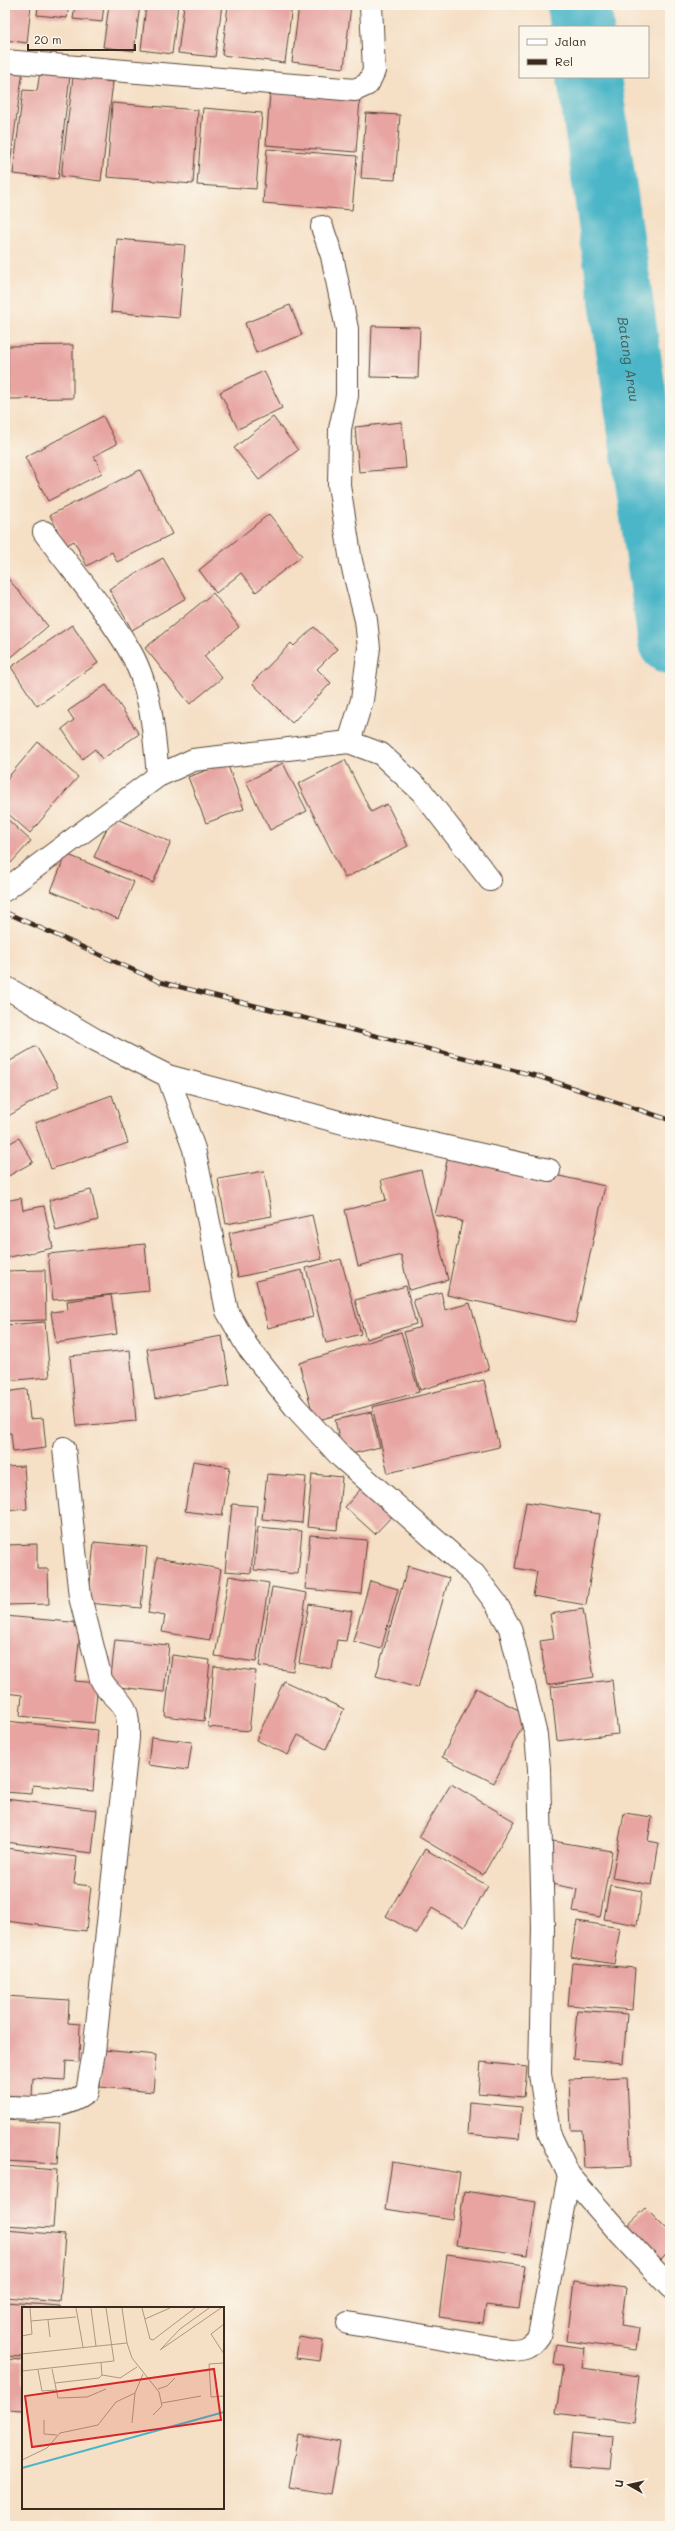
<svg xmlns="http://www.w3.org/2000/svg" width="675" height="2531" viewBox="0 0 675 2531" font-family="Mali,sans-serif">
<style>
.lines{fill:none;stroke-linecap:round;stroke-linejoin:round}
.river{stroke:#4bb6c8;stroke-width:64}
.building{fill:#e7a4a1}
.minor-casing{stroke:#574537;stroke-width:24}
.minor{stroke:#fff;stroke-width:22}
.rail-casing{stroke:#3b2a1e;stroke-width:4.5}
.rail{stroke:#fbf7ec;stroke-width:3;stroke-dasharray:9;stroke-linecap:butt}
.labels{text-anchor:middle;dominant-baseline:central;stroke-width:3.5;stroke-linejoin:round;paint-order:stroke}
.water-label{font-size:14px;font-style:italic;fill:#415b5a;stroke:#fbf7ec}
.inset-river{fill:none;stroke:#4bb6c8;stroke-width:2}
.inset-road{fill:none;stroke:#ab9782;stroke-width:1}
.view{fill:#d62828;fill-opacity:0.15;stroke:#d62828;stroke-width:2}
.inset-edge{fill:none;stroke:#3b2a1e;stroke-width:2}
</style>
<rect width="100%" height="100%" fill="#fbf7ec"/>
<filter id="ink" filterUnits="userSpaceOnUse"><feTurbulence type="fractalNoise" baseFrequency=".025" numOctaves="2"/><feDisplacementMap in="SourceGraphic" scale="8" xChannelSelector="R" yChannelSelector="G"/><feConvolveMatrix kernelMatrix="1 2 1 2 8 2 1 2 1" color-interpolation-filters="sRGB"/></filter>
<filter id="wash" filterUnits="userSpaceOnUse"><feTurbulence type="fractalNoise" baseFrequency=".012" numOctaves="4" result="noise"/><feDisplacementMap in="SourceGraphic" scale="16" xChannelSelector="R" yChannelSelector="G"/><feGaussianBlur stdDeviation="0.9" result="paint"/><feColorMatrix in="noise" values="0 0 0 0 0 0 0 0 0 0 0 0 0 0 0 0 0 1.4 0 .05"/><feComposite in="paint" operator="in"/></filter>
<g filter="url(#wash)">
<rect width="100%" height="100%" fill="#f5dfc5"/>
<g class="lines">
<g class="river">
<path d="M579 5 582 27"/>
<path id="s1" d="M589 77 670 642"/>
</g>
</g>
<g id="blocks">
<path class="building" d="M5 5H31L27 43 5 40Z
M38 5H69L67 18 37 15Z
M75 5H104L102 22 73 19Z
M109 5H140L134 51 103 47Z
M146 5H178L172 54 141 50Z
M184 5H222L215 57 178 53Z
M228 5H292L285 63 222 55Z
M299 5H351L344 68 292 62Z
M5 67 23 70 9 172 5 171Z
M40 72 70 75 58 179 13 174 23 90 37 91Z
M73 77 113 82 101 181 61 176Z
M270 93 360 99 356 152 266 145Z
M112 103 198 110 193 184 107 177Z
M203 108 262 113 256 189 197 185Z
M366 113 400 115 395 180 361 178Z
M267 149 357 156 352 210 263 203Z
M117 239 185 245 179 318 111 312Z
M290 305 302 335 256 353 245 323Z
M372 326 420 327 418 378 370 377Z
M73 345V398L8 399V346Z
M264 371 282 408 238 429 220 392Z
M103 416 117 444 94 456 102 473 48 501 25 457Z
M273 417 298 450 259 480 234 448Z
M402 422 406 468 359 472 355 427Z
M140 470 172 534 117 562 112 552 87 566 74 541 65 546 50 515Z
M269 514 302 556 256 592 241 573 216 593 199 570Z
M163 558 186 598 132 630 109 589Z
M5 575 48 626 8 660 5 657Z
M213 593 239 627 204 656 222 678 190 704 145 648Z
M72 625 98 663 37 706 11 667Z
M314 627 337 649 317 669 331 683 292 723 252 683 291 643 294 646Z
M106 685 139 734 102 759 95 749 82 759 62 729 74 720 68 711Z
M38 742 78 777 30 833 5 811V781Z
M345 760 371 812 387 804 408 846 345 878 298 784Z
M227 763 244 809 206 823 188 777Z
M283 763 307 811 270 830 246 782Z
M5 817 31 841 11 863 5 857Z
M112 817 171 842 153 883 94 857Z
M66 854 134 882 118 919 51 891Z
M36 1046 59 1086 5 1118V1051L10 1061Z
M112 1095 128 1143 51 1169 35 1123Z
M19 1138 33 1162 5 1178V1146Z
M449 1152 605 1186 575 1323 447 1295 462 1221 435 1215Z
M421 1170 448 1280 409 1290 401 1255 358 1266 345 1210 386 1200 381 1180Z
M264 1171 272 1216 226 1224 218 1179Z
M91 1190 98 1220 56 1231 49 1200Z
M21 1198 23 1210 44 1206 53 1248 5 1258V1201Z
M312 1215 322 1259 238 1277 229 1233Z
M145 1244 149 1291 53 1300 48 1254Z
M341 1259 361 1334 326 1343 306 1268Z
M45 1270 46 1320 5 1321V1271Z
M302 1270 313 1317 268 1328 256 1281Z
M406 1286 416 1324 366 1339 355 1300Z
M441 1292 445 1310 470 1303 489 1370 420 1390 404 1332 421 1327 413 1300Z
M111 1295 117 1334 56 1343 51 1312 68 1310 67 1301Z
M45 1322 50 1377 5 1381V1325Z
M401 1332 419 1392 315 1421 299 1363Z
M222 1336 230 1385 155 1399 147 1349Z
M130 1350 136 1421 77 1426 70 1356Z
M484 1380 499 1447 388 1473 372 1407Z
M27 1389 30 1419 43 1418 46 1448 13 1452 11 1433H5V1392Z
M371 1412 380 1447 343 1456 335 1420Z
M193 1461 230 1467 222 1516 185 1511Z
M24 1466 27 1509 5 1511V1467Z
M267 1474 306 1477 302 1523 262 1519Z
M312 1474 342 1477 337 1530 307 1527Z
M364 1485 395 1513 375 1534 345 1507Z
M526 1502 600 1514 586 1605 533 1596 537 1572 515 1568Z
M232 1504 257 1506 251 1573 225 1571Z
M258 1527 302 1531 298 1574 254 1570Z
M310 1535 367 1540 361 1594 305 1589Z
M94 1542 147 1547 141 1608 88 1603Z
M37 1544V1569H48L49 1604 5 1605V1545Z
M157 1558 221 1569 210 1640 162 1632 165 1616 148 1613Z
M408 1566 449 1578 418 1688 376 1676Z
M229 1576 269 1583 256 1662 215 1656Z
M370 1581 398 1589 381 1649 353 1641Z
M272 1587 307 1593 293 1671 259 1666Z
M309 1604 352 1611 346 1641 337 1640 332 1669 299 1663Z
M583 1609 594 1677 547 1685 540 1641 554 1639 550 1614Z
M5 1616 81 1623 75 1681 98 1683 94 1723 20 1716 22 1695 5 1693Z
M115 1640 169 1645 164 1692 110 1686Z
M172 1655 210 1660 204 1721 165 1716Z
M214 1666 256 1671 249 1731 208 1727Z
M612 1680 618 1734 557 1741 551 1687Z
M284 1681 344 1709 326 1749 298 1735 288 1755 256 1740Z
M476 1688 528 1715 494 1783 442 1757Z
M5 1721 98 1730 93 1791 33 1785 32 1794 5 1792Z
M151 1737 192 1742 188 1770 148 1765Z
M451 1784 514 1821 483 1875 419 1837Z
M5 1799 97 1810 92 1853 5 1842Z
M624 1813 652 1817 648 1841 659 1843 652 1885 612 1878Z
M553 1841 612 1851 600 1917 573 1912 577 1889 546 1883Z
M5 1848 77 1857 74 1884 91 1886 86 1931 5 1921Z
M425 1849 488 1886 464 1927 432 1908 417 1934 386 1916Z
M610 1885 642 1891 637 1925 604 1919Z
M577 1921 620 1928 614 1964 571 1957Z
M572 1963 635 1968 632 2010 568 2005Z
M5 1996 69 2000 68 2023 80 2024 79 2062 66 2061 65 2080 33 2078 32 2097 5 2095Z
M577 2010 627 2014 623 2063 573 2059Z
M103 2050 156 2055 153 2092 100 2087Z
M481 2062 527 2067 524 2097 478 2093Z
M627 2077 631 2166 584 2168 582 2130H571L569 2079Z
M469 2102 522 2107 519 2139 467 2134Z
M5 2120 60 2123 57 2164 5 2161Z
M392 2162 460 2173 453 2219 385 2209Z
M5 2166 57 2170 53 2228 5 2225Z
M464 2191 536 2202 528 2255 456 2245Z
M646 2208 670 2232V2251L658 2263 625 2228Z
M5 2230 65 2235 60 2302 5 2297Z
M447 2254 525 2265 519 2309 486 2305 483 2323 439 2317Z
M574 2281 626 2288 621 2325 639 2328 636 2350 567 2341Z
M5 2302 60 2306V2308H23V2357L5 2356Z
M299 2337 323 2341 320 2361 296 2358Z
M557 2344 585 2348 582 2368 639 2376 633 2423 556 2413 563 2365 554 2364Z
M5 2359 23 2360V2410L5 2409Z
M572 2433 613 2437 610 2470 569 2467Z
M298 2434 340 2442 331 2494 289 2487Z"/>
</g>
</g>
<g filter="url(#ink)">
<use href="#blocks" fill-opacity="0" stroke="#574537" stroke-width="1"/>
<g class="lines">
<defs>
<path id="minor" d="M5 61 355 90 368 84 374 71 371 5
M322 227 332 256 347 329V396L340 429 339 485 351 561 366 620 369 648 362 700 349 742
M44 532C71 569 103 606 127 646 151 684 154 732 158 776
M5 890 158 776 193 760 349 742 381 754 422 792 490 880
M5 987 96 1040 168 1076 194 1149 227 1311 247 1346 295 1407 341 1457 474 1574 496 1603 510 1628 536 1735 539 1769 543 1928 540 2074 549 2133 569 2175 617 2230 670 2287
M168 1076 362 1128 549 1170
M5 2107C34 2108 63 2111 87 2092L94 2052 128 1738C128 1728 129 1718 125 1709 119 1697 106 1691 101 1679L80 1597 64 1448
M348 2323 509 2350C523 2350 531 2348 539 2336L569 2175"/>
</defs>
<use href="#minor" class="minor-casing"/>
<use href="#minor" class="minor"/>
<defs>
<path id="rail" d="M5 912 160 982 537 1076 670 1120"/>
</defs>
<use href="#rail" class="rail-casing"/>
<use href="#rail" class="rail"/>
</g>
</g>
<g class="labels">
<g class="water-label">
<text stroke="none"><textPath href="#s1" startOffset="285">Batang Arau</textPath></text>
</g>
</g>
<g transform="translate(22 2307)">
<rect width="202" height="202" fill="#f5dfc5"/>
<path class="inset-river" d="M0 161 202 105"/>
<path class="inset-road" d="M54 1 61 40M69 1 74 39M100 1 105 36 110 51 137 85 140 99 131 108M120 1 128 32 131 33 173 1M123 12 148 1M26 13 28 30M9 14 54 10M202 17 189 27 202 47M0 29 10 27 8 1M139 42 158 22 187 1M138 43 199 1M0 47 105 36M202 56 187 57 189 90 202 89M30 62 36 91 65 90 84 82M16 63 20 84 34 83M0 64 92 54 84 1M80 68 98 71 115 60M33 76 77 71 80 68 79 56M136 82 145 79 153 71M140 96 179 89M22 113V127L35 128M110 116 113 86M0 153 25 141 38 126 76 118 94 95 113 86 121 67"/>
<path class="view" d="M192 62 199 113 10 140 3 89Z"/>
<rect width="202" height="202" class="inset-edge"/>
</g>
<rect width="675" height="2531" fill="none" stroke="#fbf7ec" stroke-width="20"/>
<rect x="519" y="26" width="130" height="52" fill="#fbf7ec" stroke="#aea59a"/>
<rect x="527" y="39" width="20" height="6" fill="#ffffff" stroke="#aea59a"/>
<text x="555" y="46" font-size="12" fill="#3b2a1e">Jalan</text>
<rect x="527" y="59" width="20" height="6" fill="#3b2a1e" stroke="#aea59a"/>
<text x="555" y="66" font-size="12" fill="#3b2a1e">Rel</text>
<g transform="translate(629 2485) rotate(278)" stroke="#fbf7ec" stroke-width="3" paint-order="stroke">
<path d="M0-3L7 15L0 10L-7 15Z" fill="#3b2a1e"/>
<text y="-6" font-size="11" font-weight="bold" text-anchor="middle" fill="#3b2a1e">U</text>
</g>
<path d="M28 44v6h107v-6" fill="none" stroke="#3b2a1e" stroke-width="2"/>
<text x="34" y="44" font-size="12" fill="#3b2a1e" stroke="#fbf7ec" stroke-width="3" paint-order="stroke">20 m</text>
</svg>
